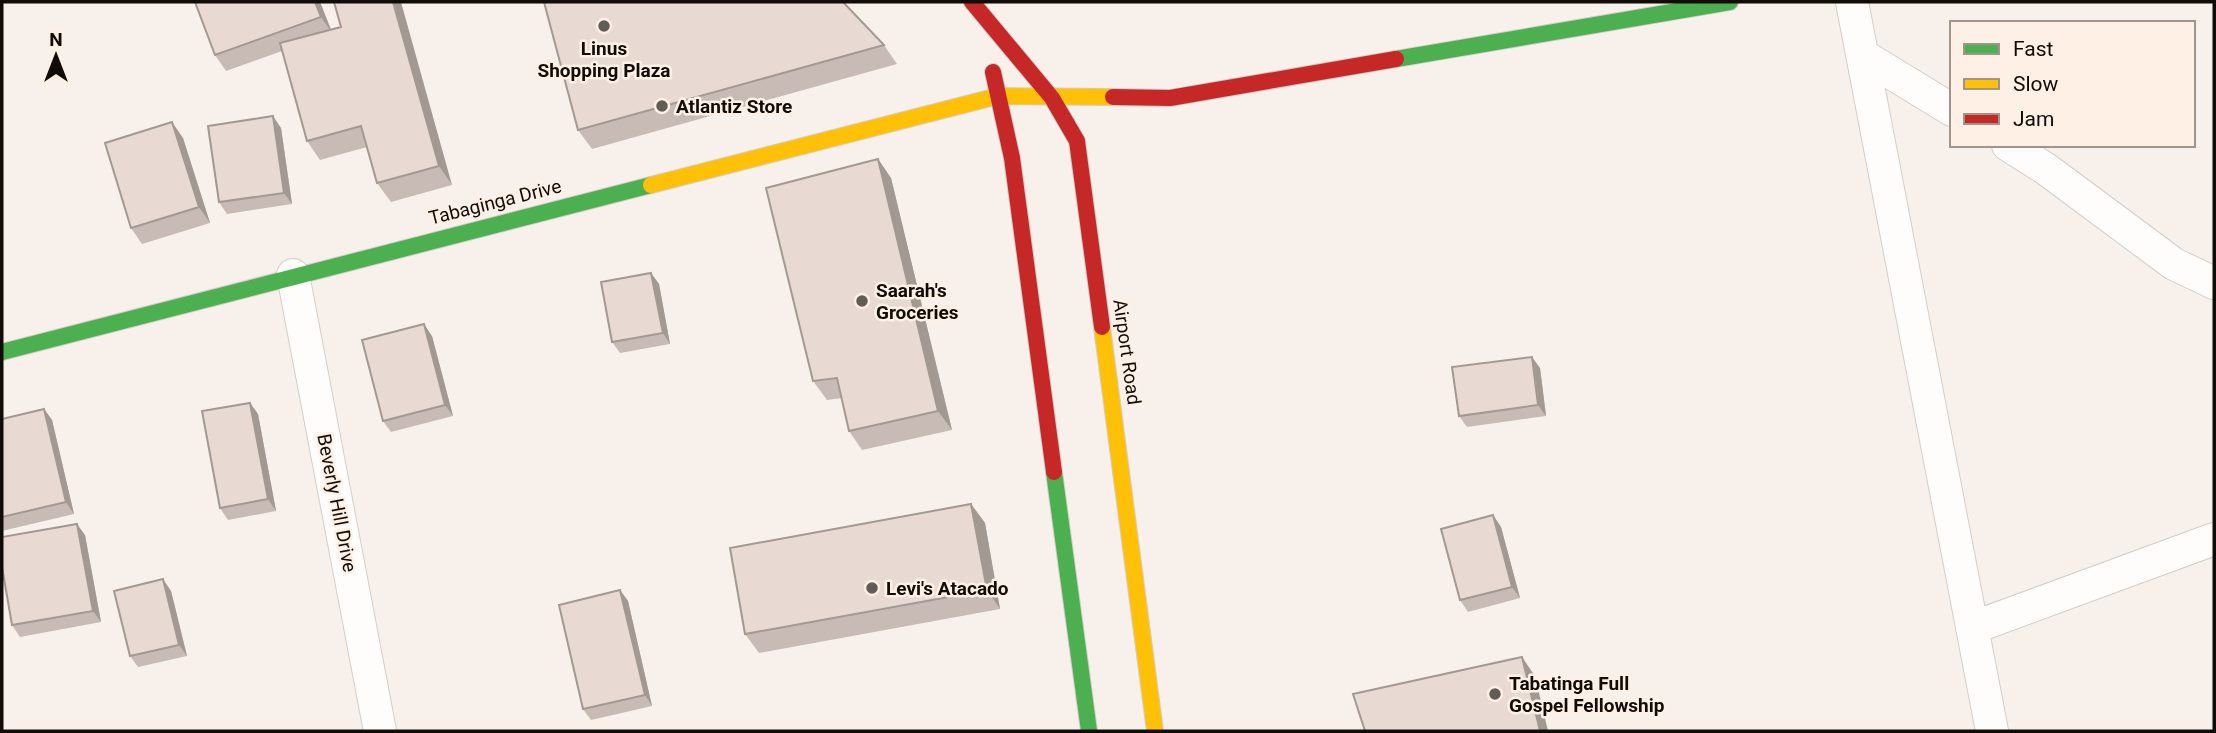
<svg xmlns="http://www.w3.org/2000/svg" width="2216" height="733" viewBox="0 0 2216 733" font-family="Roboto,sans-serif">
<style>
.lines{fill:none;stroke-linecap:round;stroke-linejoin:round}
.street-casing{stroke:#d3cdc8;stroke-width:34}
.fast-casing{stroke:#d3cdc8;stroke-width:18}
.slow-casing{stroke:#d3cdc8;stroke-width:18}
.jam-casing{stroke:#d3cdc8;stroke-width:18}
.street{stroke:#fefdfc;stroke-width:32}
.fast{stroke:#4caf50;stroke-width:16}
.slow{stroke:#ffc107;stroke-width:16}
.jam{stroke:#c62828;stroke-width:16}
.wall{fill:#c8bbb5}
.shaded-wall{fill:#a29993}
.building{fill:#e8dad2;stroke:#a29993;stroke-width:2}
.poi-dot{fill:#625c57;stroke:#fef0e5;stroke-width:2.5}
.labels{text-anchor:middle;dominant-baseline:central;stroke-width:5;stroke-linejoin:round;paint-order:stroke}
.poi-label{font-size:19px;font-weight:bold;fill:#110c08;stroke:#fef0e5;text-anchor:start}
.street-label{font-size:19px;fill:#110c08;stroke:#fef0e5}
</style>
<rect width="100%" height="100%" fill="#f8f1eb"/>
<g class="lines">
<defs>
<path id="street" d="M1852 2 1992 731
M1862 55 1952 110
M2008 145 2046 169 2174 264 2214 283
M293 275 380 731
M1972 628 2214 539"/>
<path id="fast" d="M1396 59 1730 2
M2 352 651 185
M1054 472 1089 731"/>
<path id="slow" d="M651 185 998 96 1113 97
M1102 327 1155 731"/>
<path id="jam" d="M972 2 1052 98 1077 141 1102 327
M993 72 1012 158 1054 472
M1113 97 1170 98 1396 59"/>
</defs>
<use href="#street" class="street-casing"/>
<use href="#fast" class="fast-casing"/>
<use href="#slow" class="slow-casing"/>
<use href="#jam" class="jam-casing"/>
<use href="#street" class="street"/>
<use href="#fast" class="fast"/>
<use href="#slow" class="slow"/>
<use href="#jam" class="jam"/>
</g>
<path class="wall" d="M195 2H320L331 29 341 27 334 2 452 185 391 202 377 183 367 147 320 160 307 141 282 51 226 71 215 55Z
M884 45 897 64 592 149 578 130Z
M281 128 292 204 227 214 219 202Z
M183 138 210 223 142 244 131 228Z
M878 159 891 178 952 430 862 450 849 431 842 398 827 400 813 381Z
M651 273 659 284 670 344 620 353 612 342Z
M432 336 453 416 391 432 383 421Z
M1540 368 1546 416 1467 427 1459 416Z
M250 403 258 414 276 511 228 520 220 508Z
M44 409 52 420 74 514 2 531V419Z
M971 504 985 523 1000 609 759 653 745 634Z
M1493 515 1501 527 1520 598 1468 612 1460 600Z
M85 535 101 622 20 637 12 625Z
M620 590 628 601 652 706 591 720 583 709Z
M171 591 187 656 138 667 130 656Z"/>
<path class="shaded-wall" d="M315 2H320L332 33 321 17Z
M393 2H401L452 185 439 166Z
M273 116 281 128 292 204 284 193Z
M172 122 183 138 210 223 199 207Z
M878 159 891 178 952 430 938 411Z
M651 273 659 284 670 344 663 333Z
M424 324 432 336 453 416 445 405Z
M1532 357 1540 368 1546 416 1538 405Z
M250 403 258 414 276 511 268 499Z
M44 409 52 420 74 514 66 502Z
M971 504 985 523 1000 609 987 590Z
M1493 515 1501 527 1520 598 1512 587Z
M77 524 85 535 101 622 93 611Z
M163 579 171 591 187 656 179 645Z
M620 590 628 601 652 706 645 695Z
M1522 657 1535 676 1548 731H1540Z"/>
<path class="building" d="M195 2H315L321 17 215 55Z
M334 2H393L439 166 377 183 361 126 307 141 280 43 341 27Z
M544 2H843L884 45 578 130Z
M273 116 284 193 219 202 208 126Z
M172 122 199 207 131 228 105 143Z
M878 159 938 411 849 431 837 378 813 381 766 188Z
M651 273 663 333 612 342 601 282Z
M424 324 445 405 383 421 362 340Z
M1532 357 1538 405 1459 416 1452 367Z
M250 403 268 499 220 508 202 411Z
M44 409 66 502 2 517V419Z
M971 504 987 590 745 634 730 548Z
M1493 515 1512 587 1460 600 1441 529Z
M77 524 93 611 12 625 2 567V537Z
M163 579 179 645 130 656 114 591Z
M620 590 645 695 583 709 559 605Z
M1522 657 1540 731H1365L1353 694Z"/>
<g class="poi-dot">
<circle cx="604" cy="26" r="7"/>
<circle cx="662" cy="106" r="7"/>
<circle cx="862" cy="301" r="7"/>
<circle cx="872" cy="588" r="7"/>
<circle cx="1495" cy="694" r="7"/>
</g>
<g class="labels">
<g class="poi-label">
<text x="604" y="48" text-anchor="middle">Linus<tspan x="604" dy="22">Shopping Plaza</tspan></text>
<text x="676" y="106">Atlantiz Store</text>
<text x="876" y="290">Saarah's<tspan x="876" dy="22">Groceries</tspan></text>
<text x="886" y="588">Levi's Atacado</text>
<text x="1509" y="683">Tabatinga Full<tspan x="1509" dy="22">Gospel Fellowship</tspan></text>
</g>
<g class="street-label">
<text transform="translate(495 202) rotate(-14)">Tabaginga Drive</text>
<text transform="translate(1127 352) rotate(82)">Airport Road</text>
<text transform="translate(337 503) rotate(79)">Beverly Hill Drive</text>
</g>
</g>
<rect width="2216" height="733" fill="none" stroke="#110c08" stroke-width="7"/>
<rect x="1950" y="21" width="245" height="126" fill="#fef0e5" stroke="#9f958d" stroke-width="2"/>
<rect x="1964" y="44" width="35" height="10" fill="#4caf50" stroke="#9f958d" stroke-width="2"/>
<text x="2013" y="56" font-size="21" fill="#110c08">Fast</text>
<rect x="1964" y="79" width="35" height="10" fill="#ffc107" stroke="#9f958d" stroke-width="2"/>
<text x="2013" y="91" font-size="21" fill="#110c08">Slow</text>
<rect x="1964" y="114" width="35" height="10" fill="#c62828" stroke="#9f958d" stroke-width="2"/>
<text x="2013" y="126" font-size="21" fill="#110c08">Jam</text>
<g transform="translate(56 56)" stroke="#fef0e5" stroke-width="5" paint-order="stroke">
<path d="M0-5L12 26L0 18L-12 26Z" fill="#110c08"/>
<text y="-10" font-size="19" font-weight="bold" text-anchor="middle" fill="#110c08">N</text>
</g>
</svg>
